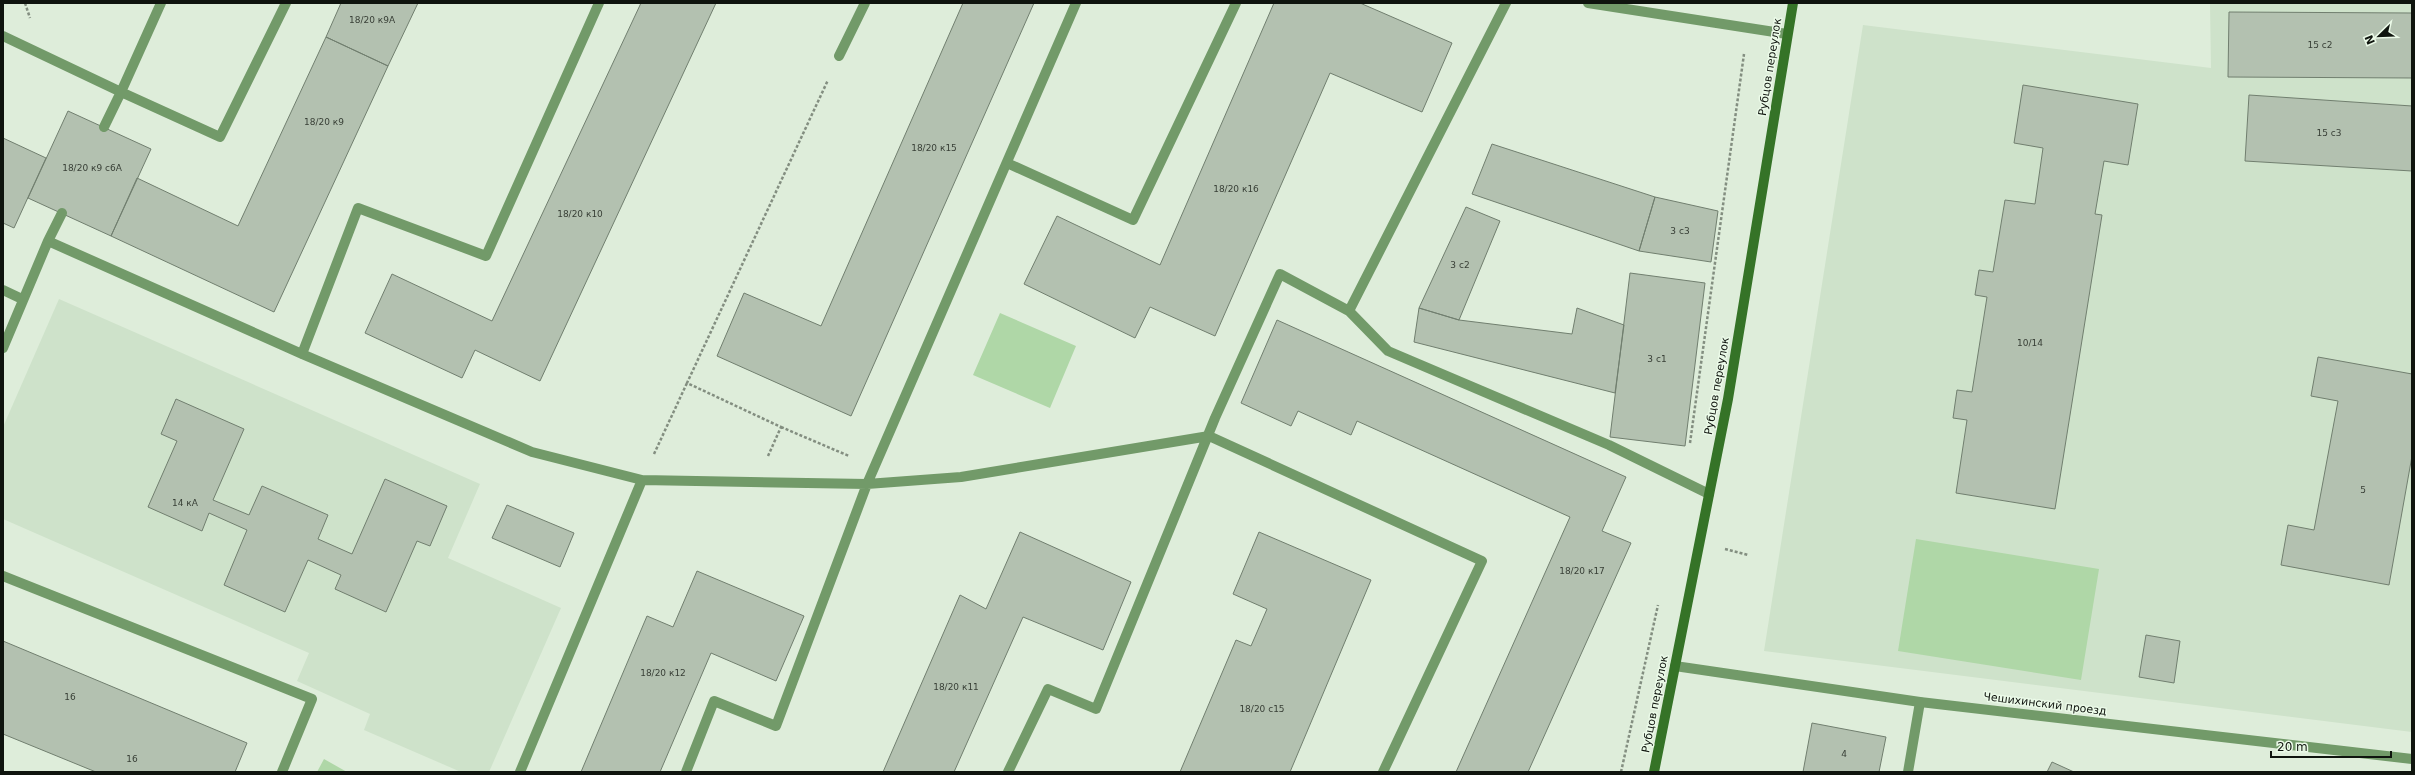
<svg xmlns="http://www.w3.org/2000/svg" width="2415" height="775" viewBox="0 0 2415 775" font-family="'DejaVu Sans',sans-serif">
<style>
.built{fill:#cee2ca}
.green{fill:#afd7a7}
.building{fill:#b3c1b0;stroke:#717f6f}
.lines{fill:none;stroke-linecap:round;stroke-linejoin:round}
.path{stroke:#838e80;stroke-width:2.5;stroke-dasharray:3 2;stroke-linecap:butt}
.lane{stroke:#729a69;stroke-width:10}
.street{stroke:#729a69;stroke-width:10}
.secondary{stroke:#357327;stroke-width:10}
.labels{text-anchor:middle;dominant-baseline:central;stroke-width:3;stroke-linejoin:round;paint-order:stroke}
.number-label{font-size:9px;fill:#383f36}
.street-label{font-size:11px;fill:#0f140e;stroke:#ebfae8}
</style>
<rect width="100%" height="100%" fill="#deedda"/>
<path class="built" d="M2210 3H2412V732L1764 651 1863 25 2211 68Z
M59 299 480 484 448 558 561 608 489 772H461L364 730 370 714 297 681 309 653 3 519V427Z"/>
<path class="green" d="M1000 313 1076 346 1050 408 973 375Z
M1916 539 2099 569 2081 680 1898 651Z
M324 759 347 772H317Z"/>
<path class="building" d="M341 3H418L388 66 326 37Z
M641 3H716L540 381 475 350 462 378 365 333 392 274 492 321Z
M963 3H1034L851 416 717 356 744 293 821 326Z
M1274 3H1360L1452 43 1422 112 1330 73 1215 336 1150 307 1135 338 1024 284 1057 216 1160 265Z
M2229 12 2412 13V78L2228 77Z
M326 37 388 66 274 312 111 236 137 178 238 226Z
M2023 85 2138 104 2128 165 2104 161 2095 214 2102 215 2055 509 1956 493 1967 420 1953 418 1957 390 1972 392 1987 297 1975 295 1979 270 1993 272 2005 200 2035 204 2043 148 2014 143Z
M2249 95 2412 106V171L2245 161Z
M68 111 151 149 111 236 28 198Z
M3 138 46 158 14 228 3 223Z
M1492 144 1655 197 1639 251 1472 194Z
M1655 197 1718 211 1711 262 1639 251Z
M1466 207 1500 221 1459 320 1419 308Z
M1630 273 1705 283 1685 446 1610 437Z
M1419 308 1459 320 1572 334 1577 308 1624 325 1615 393 1414 342Z
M1277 320 1626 477 1602 531 1631 543 1528 772H1456L1570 517 1357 421 1351 435 1298 411 1291 426 1241 403Z
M2318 357 2412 374V456L2389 585 2281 565 2288 525 2314 530 2338 401 2311 396Z
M176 399 244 429 213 500 249 515 262 486 328 515 318 539 352 554 385 479 447 506 430 546 417 541 386 612 335 589 341 575 308 560 285 612 224 585 247 530 209 513 202 531 148 507 177 441 161 434Z
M507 505 574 533 560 567 492 538Z
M1020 532 1131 582 1103 650 1023 617 954 772H883L960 595 986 609Z
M1259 532 1371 580 1290 772H1180L1236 640 1251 646 1267 609 1233 594Z
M697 571 804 616 776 681 711 653 660 772H581L647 616 673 627Z
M2146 635 2180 641 2174 683 2139 677Z
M3 641 247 743 235 772H96L3 734Z
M1812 723 1886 737 1879 772H1803Z
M2052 762 2074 772H2047Z"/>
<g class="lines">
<path class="path" d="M25 3 30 18
M781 427 849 456
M1690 443 1744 54
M654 454 687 383
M768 456 781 427 687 383 828 80
M1725 549 1748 555
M1621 772 1658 605"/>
<path class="lane" d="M3 36 121 92 161 3
M839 56 865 3
M104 127 121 92 220 137 286 3
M1007 163 1133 220 1236 3
M48 241 62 213
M3 290 22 299
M1349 311 1506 3
M3 348 48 241 302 354 532 452 642 480 867 484 961 477 1209 436 1482 561 1383 772
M302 354 358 208 486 256 599 3
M3 576 312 699 282 772
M520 772 642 480
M686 772 714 701 776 726 867 484 1076 3
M1008 772 1048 689 1096 709 1215 418 1280 274 1349 311 1388 351 1609 445 1709 494
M1908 772 1920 702"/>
<path class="street" d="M1588 3 1787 34
M1675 666 1920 702 2412 759"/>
<path class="secondary" d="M1654 772 1728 399 1793 3"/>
</g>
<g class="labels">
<g class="number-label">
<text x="372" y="20">18/20 к9А</text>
<text x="2320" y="45">15 с2</text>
<text x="324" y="122">18/20 к9</text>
<text x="2329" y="133">15 с3</text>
<text x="934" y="148">18/20 к15</text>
<text x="92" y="168">18/20 к9 с6А</text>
<text x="1236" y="189">18/20 к16</text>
<text x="580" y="214">18/20 к10</text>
<text x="1680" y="231">3 с3</text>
<text x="1460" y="265">3 с2</text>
<text x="2030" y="343">10/14</text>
<text x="1657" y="359">3 с1</text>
<text x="2363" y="490">5</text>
<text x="185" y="503">14 кА</text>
<text x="1582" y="571">18/20 к17</text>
<text x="663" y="673">18/20 к12</text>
<text x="956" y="687">18/20 к11</text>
<text x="70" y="697">16</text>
<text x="1262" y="709">18/20 с15</text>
<text x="1844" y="754">4</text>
<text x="132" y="759">16</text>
</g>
<g class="street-label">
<text transform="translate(1770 67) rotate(-81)">Рубцов переулок</text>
<text transform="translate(1717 386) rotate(-80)">Рубцов переулок</text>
<text transform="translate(1655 704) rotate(-79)">Рубцов переулок</text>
<text transform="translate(2045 704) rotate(7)">Чешихинский проезд</text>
</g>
</g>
<rect width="2415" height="775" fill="none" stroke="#0f140e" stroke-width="8"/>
<g transform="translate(2379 36) rotate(247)" stroke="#ebfae8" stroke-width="3" paint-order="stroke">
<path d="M0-3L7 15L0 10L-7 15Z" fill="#0f140e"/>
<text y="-6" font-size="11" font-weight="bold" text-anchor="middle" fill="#0f140e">N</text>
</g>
<path d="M2271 751v6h120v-6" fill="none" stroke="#0f140e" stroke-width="2"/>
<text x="2277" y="751" font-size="12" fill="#0f140e" stroke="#ebfae8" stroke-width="3" paint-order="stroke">20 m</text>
</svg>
